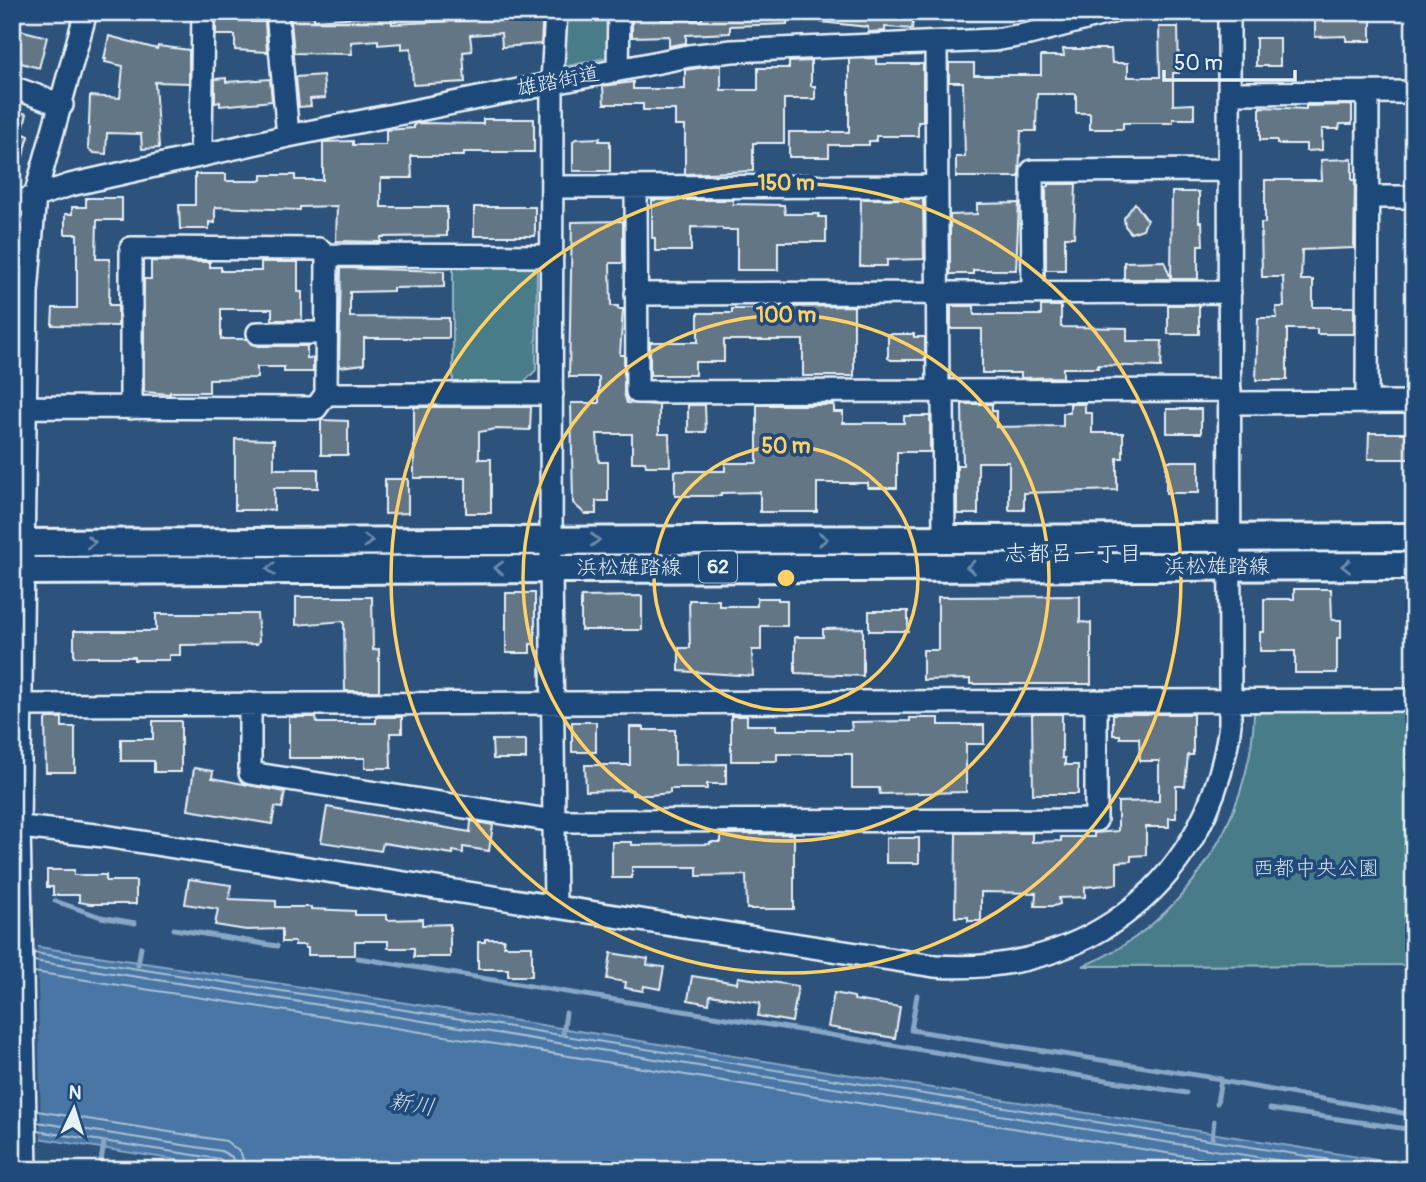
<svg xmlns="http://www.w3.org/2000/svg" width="1426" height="1182" viewBox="0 0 1426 1182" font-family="Pangolin,'Klee One',sans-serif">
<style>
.green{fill:#497c89;stroke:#98b6c0;stroke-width:2}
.water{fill:#4876a4;stroke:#88a7c6;stroke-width:2}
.pier{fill:#2d537c}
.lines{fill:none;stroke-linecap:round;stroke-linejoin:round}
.shore{stroke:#a8c0d6;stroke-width:2}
.stream{stroke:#88a7c6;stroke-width:5}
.building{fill:#647685;stroke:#e8f1f8;stroke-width:2}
.minor-casing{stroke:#e8f1f8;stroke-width:26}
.major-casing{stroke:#e8f1f8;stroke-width:32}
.minor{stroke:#1f4a7a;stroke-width:21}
.major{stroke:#1f4a7a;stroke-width:26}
.oneway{stroke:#6f8dac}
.ring{fill:none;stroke:#ffd166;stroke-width:3.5}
.labels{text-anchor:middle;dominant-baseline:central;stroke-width:7;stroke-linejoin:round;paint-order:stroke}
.shield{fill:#1f4a7a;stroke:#acbfd2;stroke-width:2}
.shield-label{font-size:19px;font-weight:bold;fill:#e8f1f8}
.street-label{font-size:21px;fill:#e8f1f8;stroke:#1f4a7a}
.park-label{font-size:21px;fill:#d0dfe7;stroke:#1f4a7a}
.neighbourhood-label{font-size:23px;fill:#e8f1f8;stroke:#1f4a7a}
.water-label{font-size:23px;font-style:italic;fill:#d0dfeb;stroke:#1f4a7a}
.centre{fill:#ffd166;stroke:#1f4a7a;stroke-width:3.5}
.ring-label{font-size:21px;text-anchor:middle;font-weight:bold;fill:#ffd166;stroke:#1f4a7a;stroke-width:7;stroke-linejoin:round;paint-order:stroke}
</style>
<rect width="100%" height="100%" fill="#2d537c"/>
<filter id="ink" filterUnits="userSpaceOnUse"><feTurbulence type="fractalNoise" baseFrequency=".0143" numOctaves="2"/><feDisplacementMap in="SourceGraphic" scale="14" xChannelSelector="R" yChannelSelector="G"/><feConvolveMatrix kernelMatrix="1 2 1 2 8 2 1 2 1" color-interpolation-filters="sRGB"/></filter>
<g filter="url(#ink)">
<path class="green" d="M559 12H615L610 57 568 66 563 65Z
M453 264H531L537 269 536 370 520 386H453Z
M1414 708V965L1083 966C1182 927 1251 820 1254 714L1262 709Z"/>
<path class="water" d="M12 943 400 1002 1414 1166V1170H240L12 1134Z"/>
<path class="pier" d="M12 939 37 942 41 1142 12 1137Z"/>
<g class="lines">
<path class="shore" d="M34 953 399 1009 1393 1170
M34 961 398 1017 1337 1170
M34 972 396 1028 1271 1170
M37 1111 226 1141 241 1153 246 1170
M37 1122 221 1151 232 1157 235 1170
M37 1131 220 1159 225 1163 226 1170"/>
<path class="stream" d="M55 901 101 917 135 923
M174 929 277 946
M358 958 1186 1093
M138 965 141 947
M917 995 911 1030 1221 1079 1217 1103
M563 1034 566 1013
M1221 1081 1414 1115
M1270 1109 1414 1130
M1212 1139 1214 1121
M101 1161 104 1143"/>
</g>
<path class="building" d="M376 12H391L392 24 493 19V12H543L541 44 502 47 501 33 470 35 472 51 463 52 465 82 413 85 411 48 402 49V43L378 45V40L351 42 352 54 294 53 291 22 288 14H314V20L376 16Z
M632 12H661L662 20H702V12H787V24L730 26V33L686 35V43L669 46V36L632 37Z
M821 12H914L912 29 885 27V31L868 32V27L821 22Z
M1315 12H1371V41H1346V36L1315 37Z
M216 18H251V22H265L267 52 235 50V35H216Z
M1159 27H1178L1179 73H1173V105L1194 104V119H1173V123H1123V129H1090V113H1076V94H1037L1036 131H1021L1019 177H956V157H965L963 82H949V63H974V75H1041V56H1064L1063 49H1111L1112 63H1128V77H1160Z
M12 28 47 37 39 68 21 63V60L12 58Z
M109 36 157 49 158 46 189 50V83L155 82 159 148 142 149 141 134 107 133 106 154 94 153 88 149 90 96 120 98 123 66 105 62 106 59H104Z
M1256 38H1280V66H1256Z
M876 58V64H923V122H918V136H876V141H869V145H829V157H789V132H849V59Z
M811 61V86H815V99H784V143H753V171L685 174V126H675V110H643V104H604L603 86 633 82V89H685V70L713 66H721V90H758V68H789V62Z
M323 75 325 98 310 99 311 106 299 107 296 77Z
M226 78V82L270 79 272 101 220 106V102L215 103V79Z
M1352 105V124H1340L1339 129H1322V150L1306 151V144H1277V140H1260V107L1306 109V106Z
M12 110 27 114 22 133 29 136 16 179 12 178Z
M483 119H534V152H464V156H411L412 178H381V207H447V236L381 237V242L336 241 337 206 300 207V210L215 207V223L209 222V229H180L179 205H195V174H226V181H258L262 180V175H295V180H323V142L353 141V145H386V130L414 128V124L419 123 483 124Z
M600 138 599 141H610V171H573V141L576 139Z
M1352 159V180H1355L1354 248 1302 250 1301 280H1313V307H1354V334H1317V329H1287V380H1256L1258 318H1277L1276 307H1284L1283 277H1262L1261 223H1265V180H1322L1321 160Z
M1049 184H1076L1074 237H1065V270H1046V187L1049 186Z
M1172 192H1199V222H1202L1203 245H1198V279H1171Z
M86 198H122V220H97L96 259H110L109 305H118V326L52 325 53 308H77V234H65V214H72V207H86Z
M861 199H923L924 259 887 260V266H860Z
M652 200H733V204L784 205 785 214H819V217H826V242H778V270H737V230H723L722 228 691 227V251H655V238H652Z
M1019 203 1016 270H973V274H950V215L977 214V204Z
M1135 203 1147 220 1143 229 1131 233 1125 226 1124 218Z
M474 207H535V236H474Z
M623 221V263H610L611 306H618V309H623L620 355H624V393L627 403 659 405V434H669L670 466H646L645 462H632V434H597L599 462H608V501H596V514H585L573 503 571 403H599V377H569L572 222Z
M151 261 210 262V267H221V271H261V262H298V292H302V320H272V309H221V339H247L251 344 258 346H307V358H313V372H284V367H257V378L209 379V392H170V394L144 392V279H151Z
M1164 261 1171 279H1124V262Z
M341 268 444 271V287L393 288V291L350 292V317L449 318V338H364V364L339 367Z
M1168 305H1199V334H1168Z
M854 306V376H803V340H724V362H695V375H650V342H698V313H732V309H767V307Z
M951 306H974V315H1041V306H1061V327L1127 328V341H1162L1161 367 1098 365V368H1063V377L1021 378V373H982V329H951Z
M888 334H914V337H925V360H891L888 358Z
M962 404H992V411H996V427L1063 426V413H1070V404H1085V413H1092V433H1123V458H1117V490L1024 493V510H1009V462H978V514H957V465H963Z
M688 405H705L706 432H688Z
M757 405H834V412H843V423H904V416H930V452H897V488H868V483H817V512H760V492L721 493V496H675V471H725V463H757Z
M414 407H531L530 430 496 429 479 432V459H491V513H466V478H414Z
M1167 409H1201V433H1167Z
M321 420 348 421V455H321Z
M1369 433H1414V459H1368Z
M235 439 274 440V469H318V488H274V510H235Z
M1166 461H1199V493H1166Z
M385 479H408V513L385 514Z
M1294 589H1331L1332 620H1341V638H1337V673H1295V651H1260V632H1264V599H1294Z
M506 593H535V644H530V653H506Z
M642 596V630H581V597Z
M1080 596V622L1091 623V684H970V679L923 680V650H938V597Z
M296 597H372L373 650 379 649V691H345L344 621 296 625Z
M757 598H778V600H787V626H761V650H752L753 676 679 671V648H690L689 600H719V606H757Z
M869 611H908V631H869Z
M156 614H257L259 641 257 644 180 645V655H169V660H134V657H74V631H156Z
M863 628V676L795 673V637H823V629Z
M1032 714H1062V758H1065V765H1078V794H1033Z
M1113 714H1193V755H1188L1185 786H1176V818H1169V827H1146V855L1131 856V861L1117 862V884L1085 887V897L1059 898 1060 904 1054 906H1035L1036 893 981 892V921H968V917H955L956 833H1032V842L1061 841V837H1094V833L1118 831V802L1159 801V761H1140L1139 738H1120V735H1113Z
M731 716H747V725H776V730H852L851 722 910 721V718H939V725H984V744H966V792L880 794 879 788H852V754H777V761H731Z
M289 717H316L317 723H376V717H402V733H390L391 768H365V758H289Z
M48 718H62V727H75V772H46L45 721Z
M153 721H181V772H154V761H121V739H153Z
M572 722H596V752H572Z
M630 727H644V730H675V765L726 764V784H707V789H670V793L650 795H632V790L586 791 585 765H630Z
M492 740H526V759H493Z
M194 768 213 771 212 778 285 792 282 808 275 807 272 824 188 810Z
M327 807 470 832 471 821 493 825 489 851 463 847V853L453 851V854L383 843 381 851 321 842Z
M721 834H794V909H747L746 875 697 876V867H632V878H612V842H632V845L710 844V842H721Z
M886 838H919V863H886Z
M47 870H74V875H106V881H136V904H90L79 902V895H53V887H47Z
M189 879 231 885 229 899 276 901V907H311V909L355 911V915H387V920L422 919V925L450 924V957H414V948H388V941H355V955H308V948H305V945H295V942H282V929L246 930 215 925 218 909 185 904Z
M485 939H504V946H532V976H508V969H478V942H485Z
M611 953 648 959 647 965 664 967 660 989 644 986 643 991 625 988 626 982 607 979Z
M692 976 737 983 738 977 798 986 792 1022 758 1016 760 1003 710 995 709 1004 688 1000Z
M834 993 854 997V1000L900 1007 895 1038 828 1027Z"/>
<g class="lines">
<defs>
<path id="minor" d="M203 12 201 142 204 155
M278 23 288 136
M936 43 938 391
M618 69 619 12
M12 87 62 105
M1229 93 1414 92
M552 187 937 186
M636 187 637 392 1230 390
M1368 197H1414
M12 204 70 185 288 136 689 56 732 51 994 40 1029 34 1112 12
M1033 293 1032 171 1229 170
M636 294 1230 292
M258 333H326
M943 391 944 539
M326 394H552
M1367 402 1368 92
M1230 403 1414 402
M25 407 316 408 326 394 327 255 552 256
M131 408V248L319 249 327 255
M250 704V773L554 821 1096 820V701
M21 705 1414 700
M12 826 104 836 934 966C1090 977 1211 879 1230 724L1229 12
M555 907 551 567 552 82 556 12
M26 1170 19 826 27 293 35 196 86 12"/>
<path id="major" d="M12 543 1414 537
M12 571 1414 566"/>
</defs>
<use href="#minor" class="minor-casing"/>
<use href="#major" class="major-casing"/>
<use href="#minor" class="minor"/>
<use href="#major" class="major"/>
</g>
<defs><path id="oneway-chevron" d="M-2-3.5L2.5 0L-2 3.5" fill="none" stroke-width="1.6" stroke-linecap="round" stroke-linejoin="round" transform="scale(1.75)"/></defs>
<g class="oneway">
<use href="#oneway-chevron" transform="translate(823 539)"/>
<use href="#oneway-chevron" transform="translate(595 540)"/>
<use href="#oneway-chevron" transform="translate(368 541)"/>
<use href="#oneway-chevron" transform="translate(91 542)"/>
<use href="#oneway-chevron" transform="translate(1346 566) rotate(180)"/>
<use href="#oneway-chevron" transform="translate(971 567) rotate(180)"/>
<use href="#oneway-chevron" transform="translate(499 568) rotate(180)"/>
<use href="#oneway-chevron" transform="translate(271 569) rotate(180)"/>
</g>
</g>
<g class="ring">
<circle cx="786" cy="578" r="132"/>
<circle cx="786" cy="578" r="263"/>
<circle cx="786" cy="578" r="395"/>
</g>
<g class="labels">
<rect class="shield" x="699" y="551.5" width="38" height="31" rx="5"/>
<g class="shield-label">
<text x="718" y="567">62</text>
</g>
<g class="street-label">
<text transform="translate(558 81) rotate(-11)">雄踏街道</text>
<text x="1217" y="566">浜松雄踏線</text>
<text x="629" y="567">浜松雄踏線</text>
</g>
<g class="park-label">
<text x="1316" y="868">西都中央公園</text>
</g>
<g class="neighbourhood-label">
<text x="1073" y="553">志都呂一丁目</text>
</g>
<g class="water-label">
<text transform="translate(412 1104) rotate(9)">新川</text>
</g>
</g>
<circle cx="786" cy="578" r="10" class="centre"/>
<g class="ring-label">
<text x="786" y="190">150 m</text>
<text x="786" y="322">100 m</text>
<text x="786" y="453">50 m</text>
</g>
<rect width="1426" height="1182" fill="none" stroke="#1f4a7a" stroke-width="42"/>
<rect x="21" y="21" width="1384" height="1140" fill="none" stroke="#e8f1f8" stroke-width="2.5" filter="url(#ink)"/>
<g transform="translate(74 1109) rotate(4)" stroke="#1f4a7a" stroke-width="5" paint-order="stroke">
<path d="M0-5L12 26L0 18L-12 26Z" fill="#e8f1f8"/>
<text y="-10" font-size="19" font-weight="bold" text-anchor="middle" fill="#e8f1f8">N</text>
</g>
<path d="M1164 70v10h131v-10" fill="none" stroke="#e8f1f8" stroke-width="3.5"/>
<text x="1174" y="70" font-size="21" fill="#e8f1f8" stroke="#1f4a7a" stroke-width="5" paint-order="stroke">50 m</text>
</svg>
